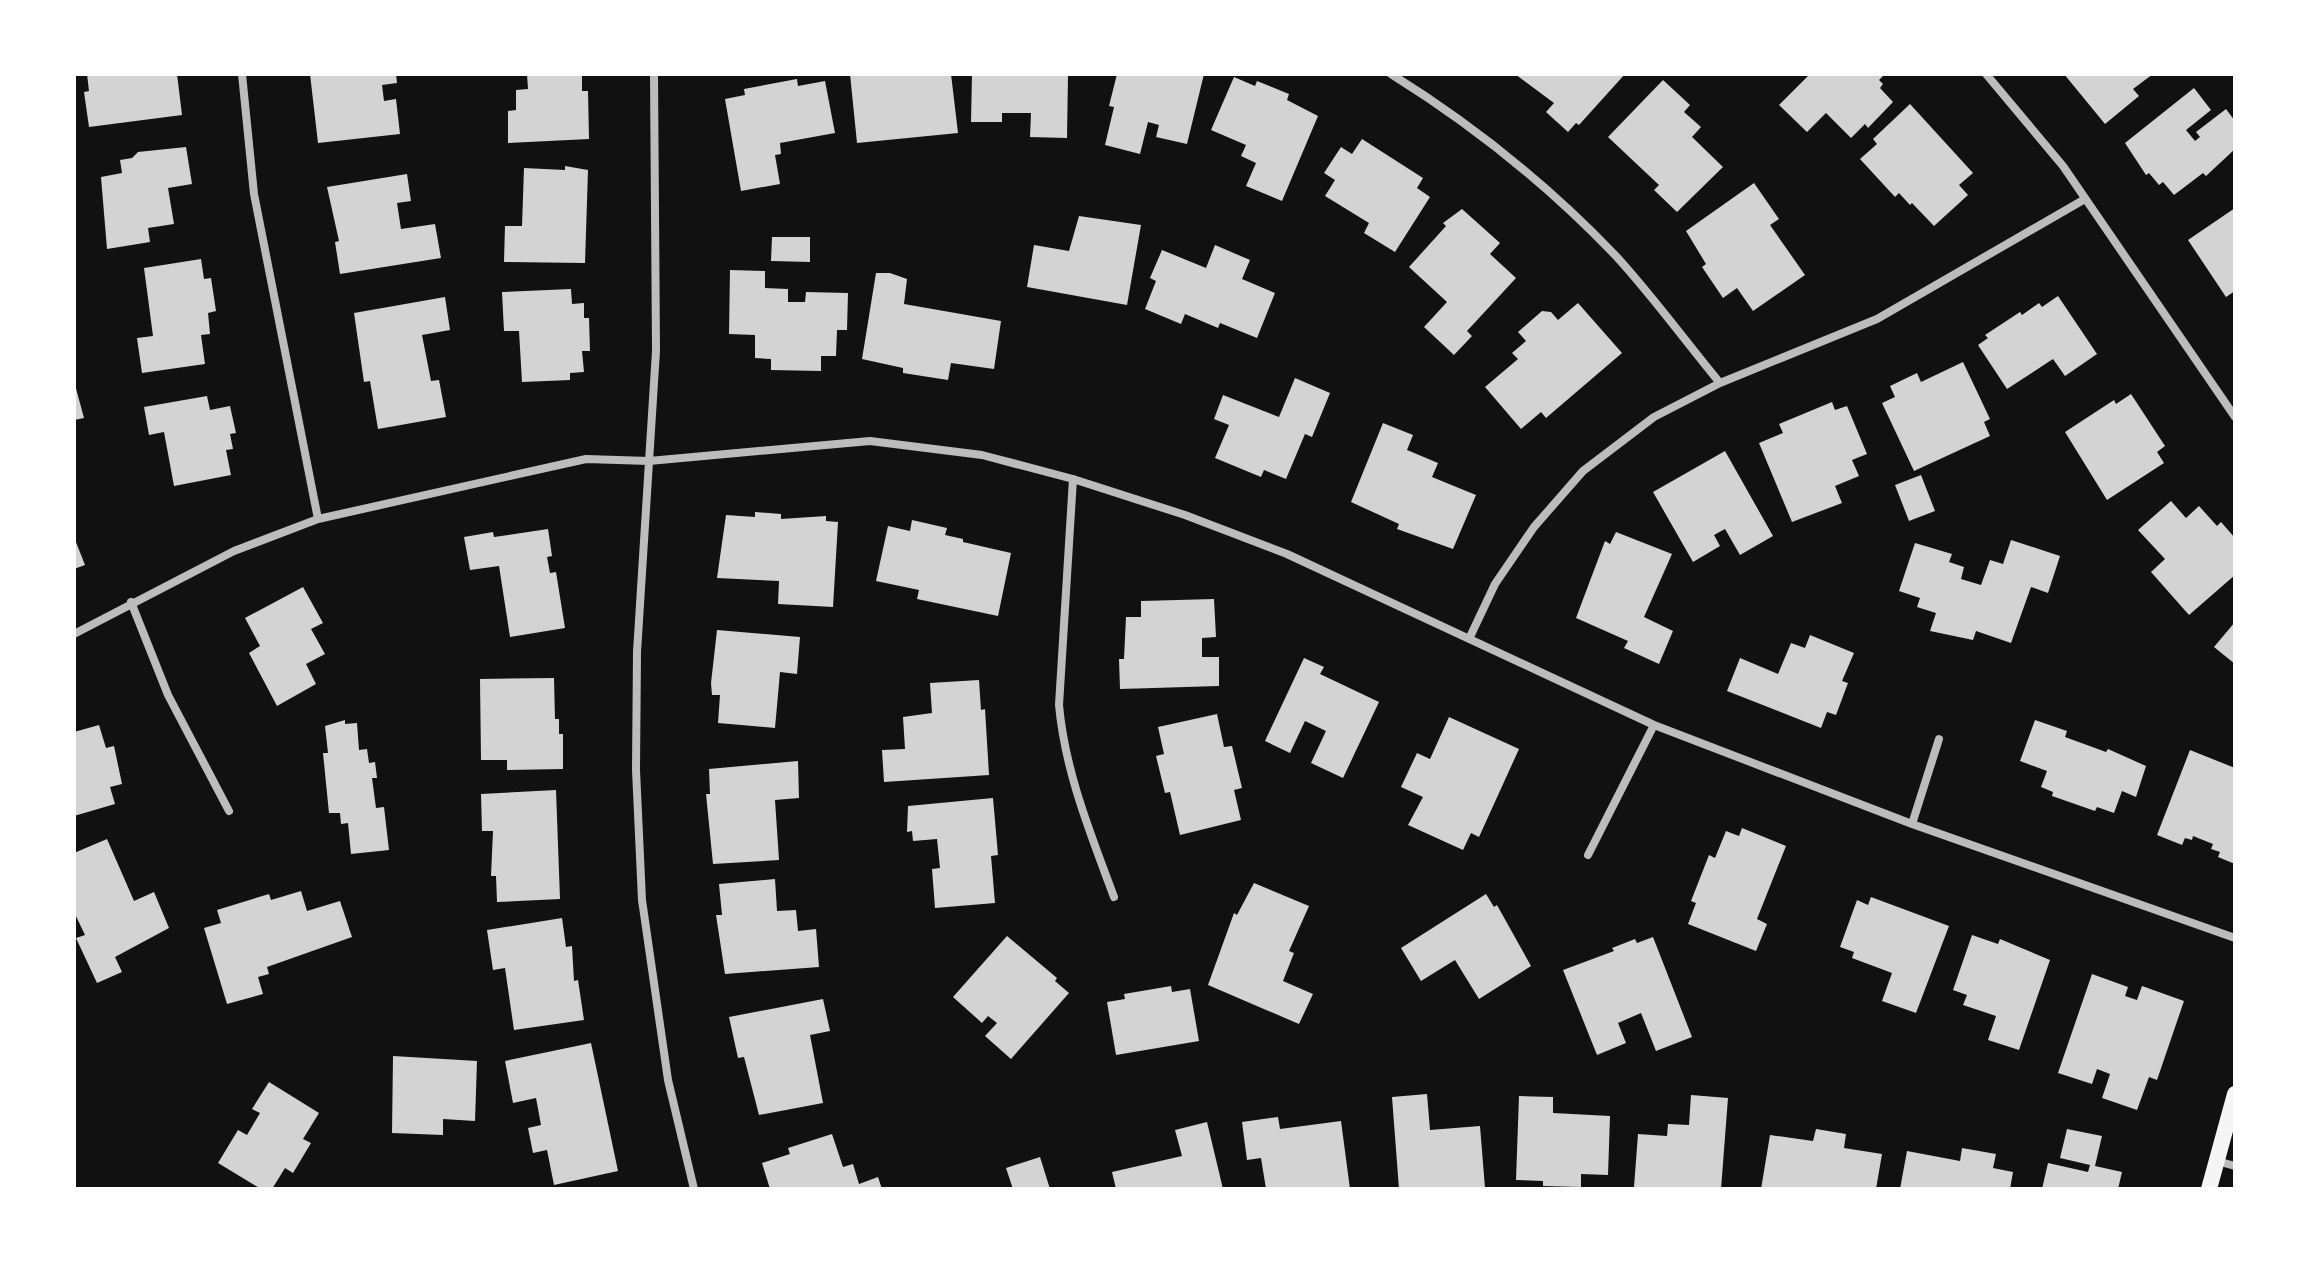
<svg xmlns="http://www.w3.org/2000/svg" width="2309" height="1263" viewBox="0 0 2309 1263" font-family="Merriweather,serif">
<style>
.building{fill:#d3d3d3}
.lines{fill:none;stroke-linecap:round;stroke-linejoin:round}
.minor{stroke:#bcbcbc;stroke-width:8}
.secondary{stroke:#f5f5f5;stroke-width:16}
</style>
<rect width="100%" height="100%" fill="#111"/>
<path class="building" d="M87 74H177L182 115 89 127 84 92 89 91Z
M310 74H396L397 83 382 85 384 101 396 99 400 134 318 143Z
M527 74H582V91H588L589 139 508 143V111L516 110V90L528 89Z
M850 74H951L958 133 857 143Z
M972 74H1068L1067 138 1030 137 1031 113H1002V122H971Z
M1117 74H1204L1187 144 1156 137 1159 125 1148 122 1140 154 1105 145 1114 107 1109 106Z
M1515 74H1625L1579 125 1576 123 1568 132 1546 112 1554 103Z
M1810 74H1885L1879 80 1883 84 1880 88 1893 102 1868 128 1865 124 1851 138 1826 113 1807 132 1779 105Z
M2064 74H2153L2133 89 2139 96 2105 124Z
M1234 77 1255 86 1257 81 1289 94 1287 100 1318 116 1282 201 1246 186 1256 163 1241 156 1246 145 1211 130Z
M797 79 798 86 825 81 835 133 780 143 781 154 775 155 780 184 741 191 725 99 745 95 744 89Z
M1663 80 1690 105 1684 112 1701 127 1692 137 1723 167 1677 212 1654 190 1659 185 1608 137Z
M2194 88 2211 110 2186 130 2195 141 2200 137 2196 132 2226 109 2235 121V149L2206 176 2203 173 2174 195 2163 182 2159 185 2149 173 2146 175 2125 143Z
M1910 104 1973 173 1959 185 1968 195 1934 226 1912 203 1910 205 1899 193 1895 197 1860 159 1877 144 1873 139Z
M1362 139 1423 178 1417 188 1430 197 1395 252 1364 233 1369 223 1325 196 1335 180 1324 173 1341 147 1352 154Z
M186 147 192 184 168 188 174 224 148 228 150 242 107 249 101 177 122 173 120 160 132 158 138 152Z
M565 166 588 170 585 263 504 262 505 226H522L524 168 565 170Z
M407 174 411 201 397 203 401 229 435 224 441 258 340 274 335 242 339 241 327 187Z
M1754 183 1779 219 1770 225 1805 275 1753 311 1737 288 1723 298 1702 267 1706 264 1686 231Z
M2235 208V291L2226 297 2188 240Z
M1462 209 1500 243 1490 254 1516 278 1467 331 1472 336 1454 355 1424 327 1447 302 1409 267 1446 226 1443 223Z
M1079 216 1141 225 1127 305 1027 287 1034 245 1069 251Z
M772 237H810V262L771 261Z
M1215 245 1250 260 1242 279 1275 293 1257 338 1220 323 1218 328 1185 314 1181 324 1145 309 1156 281 1150 278 1162 250 1206 268Z
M201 259 204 279 211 278 216 311 208 313 210 334 201 335 205 364 142 373 137 338 153 336 144 268Z
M730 270 765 271V288L788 289V302H805L806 292 848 293 847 330H837L836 356H821V371L771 370V359L755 358V335L729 334Z
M876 273H890L907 279 904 304 1001 321 994 369 951 363 948 380 903 373V368L862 359Z
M571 289 572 304 584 303V318H589L590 351H582L584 372 570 373V380L522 382 519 331H504L502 292Z
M2058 296 2097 354 2065 376 2053 359 2007 389 1978 345 1988 338 1985 335 2020 312 2022 315 2039 303 2042 307Z
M445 297 450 330 422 335 431 381 439 380 446 417 378 429 370 381 364 382 354 313Z
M1578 303 1622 353 1546 418 1541 412 1521 429 1485 387 1518 359 1512 353 1526 341 1518 332 1542 311 1551 312 1558 320Z
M1963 362 1990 419 1984 422 1990 436 1914 471 1882 403 1895 397 1890 386 1917 373 1921 382Z
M1295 378 1330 393 1312 437 1305 434 1286 479 1264 470 1261 477 1215 458 1229 425 1214 419 1223 395 1279 417Z
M74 381 84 418 74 420Z
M2131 394 2165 446 2157 452 2164 463 2107 500 2065 432 2114 400 2116 404Z
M207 396 210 410 230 406 236 433 230 434 233 449 226 450 231 475 174 486 164 432 149 435 144 407Z
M1832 402 1835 410 1847 406 1867 454 1852 460 1859 476 1835 486 1842 503 1792 522 1759 443 1783 433 1779 424Z
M1383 423 1413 435 1407 450 1438 463 1432 477 1476 495 1453 549 1397 529 1399 524 1351 502Z
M1725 451 1773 536 1740 555 1725 529 1714 535 1720 546 1693 562 1653 492Z
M1921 475 1935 511 1909 521 1895 485Z
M2171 501 2186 518 2199 506 2217 526 2221 522 2235 538V575L2189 615 2151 572 2165 559 2138 530Z
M755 512 781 514V519L826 516V521L838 522 833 607 778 604 779 581 717 578 726 515 755 517Z
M912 520 947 528 945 535 963 539V542L1011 553 998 616 917 599 919 590 876 581 888 526 910 531Z
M548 529 552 556 547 557 550 573 556 572 565 628 510 637 499 566 470 570 464 537 493 532 494 537Z
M1616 532 1672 554 1644 617 1673 631 1659 664 1624 648 1628 641 1576 618 1605 541 1610 544Z
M74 537 85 565 74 569Z
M2011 540 2060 556 2048 593 2031 587 2011 643 1976 631 1973 640 1930 631 1936 613 1917 607 1920 598 1899 591 1915 543 1952 554 1949 562 1964 567 1961 579 1981 585 1990 560 2003 564Z
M303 587 323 623 311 629 325 654 306 664 316 684 277 706 249 653 260 646 245 618Z
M1214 599 1216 637 1202 638V657H1219V686L1120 689 1119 659H1124L1126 617H1141V601Z
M2235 622V664L2214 647Z
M717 630 800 637 797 674 780 672 775 728 718 723 720 695H712L711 683Z
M1810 635 1854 653 1842 681 1848 683 1836 715 1827 712 1821 728 1727 691 1740 658 1778 674 1791 643 1805 648Z
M1304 658 1324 667 1320 674 1379 702 1343 778 1311 763 1326 731 1305 721 1290 753 1265 741Z
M554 678 555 719H559V734H563V769L507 770V760H481L480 679Z
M979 680 981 710 985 709 989 775 884 782 882 750 905 749 903 717 932 713 930 683Z
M1217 714 1224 747 1232 746 1242 788 1234 790 1241 820 1180 835 1170 792 1165 793 1156 756 1164 754 1158 727Z
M1449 717 1519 749 1479 837 1471 833 1463 850 1408 825 1423 797 1401 787 1417 753 1430 759Z
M345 720V724L357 723 359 750 367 749 369 763 375 762 377 778H372L376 808 384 807 389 850 351 854 348 823 341 824 340 813H329L323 753H328L325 726Z
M2035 720 2067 731 2065 737 2106 752 2108 749 2146 766 2136 797 2122 791 2114 813 2097 807 2095 811 2052 796 2053 792 2041 787 2047 771 2020 761Z
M99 725 106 748 114 746 122 784 110 787 115 804 74 816V732Z
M2190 750 2235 768V864L2218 857 2220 852 2211 849 2213 844 2193 836 2192 840 2185 838 2182 845 2157 835Z
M798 761 799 798 775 800 779 860 713 864 706 794H710L709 769Z
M556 790 560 899 497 902 496 876H491L493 831H482L481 794Z
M993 798 998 855 991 856 995 903 935 908 932 869 940 868 937 839 913 841 912 831 907 832 908 806Z
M1742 828 1786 846 1757 919 1767 924 1756 951 1688 924 1696 903 1691 901 1709 855 1715 858 1726 831 1739 836Z
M107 839 134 901 154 892 169 928 115 957 122 972 97 983 76 938 85 935 74 912V853Z
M775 879 777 911 796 910 798 931 816 929 819 967 725 974 716 915H722L719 884Z
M1254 883 1309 906 1289 951 1294 953 1283 981 1313 994 1299 1024 1208 985 1234 913 1237 915Z
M301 891 307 911 340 901 352 937 267 967 269 974 258 977 263 994 227 1004 204 928 221 923 217 910 269 894 271 900Z
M1486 894 1494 907 1497 905 1531 966 1479 999 1455 960 1421 981 1401 948Z
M1871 897 1949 926 1916 1013 1882 1001 1892 973 1852 958 1854 952 1840 947 1857 900 1868 905Z
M562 918 566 947 572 946 574 981 578 980 584 1020 514 1030 505 968 493 970 487 930Z
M1972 935 1998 944 2000 939 2050 960 2019 1050 1988 1040 1996 1016 1963 1005 1967 995 1953 990Z
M1007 936 1057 978 1055 981 1069 993 1011 1059 985 1036 997 1023 988 1016 982 1023 953 997Z
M1653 937 1692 1037 1656 1051 1641 1013 1618 1023 1626 1043 1597 1055 1563 970 1614 951 1612 948 1635 939 1637 943Z
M2092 974 2128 987 2125 996 2137 1000 2142 986 2184 1001 2157 1080 2149 1077 2137 1110 2102 1098 2110 1074 2097 1069 2092 1084 2058 1073Z
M1171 986 1172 992 1190 989 1199 1041 1116 1055 1107 1002 1125 999 1124 994Z
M823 999 830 1031 810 1035 823 1103 759 1115 744 1057 738 1058 729 1017Z
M591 1043 618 1171 554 1185 547 1150 533 1153 528 1128 541 1125 536 1098 513 1103 505 1061Z
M393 1056 477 1061 475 1121 443 1119V1135L392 1133Z
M269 1082 319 1113 303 1139 311 1143 293 1173 285 1168 272 1189H261L218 1163 238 1130 247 1135 260 1113 252 1109Z
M1427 1094 1430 1130 1480 1126 1485 1188 1399 1189 1392 1097Z
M1691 1095 1728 1098 1721 1189 1634 1187 1638 1134 1667 1136 1668 1124 1689 1125Z
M1519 1096 1553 1097V1113L1610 1116 1608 1175 1581 1174V1187L1543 1186V1181L1516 1180Z
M1278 1117 1280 1129 1341 1121 1350 1189H1266L1261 1158 1247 1160 1242 1122Z
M1207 1122 1223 1189H1116L1112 1172 1182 1156 1175 1130Z
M1816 1129 1846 1134 1844 1148 1882 1154 1876 1189H1761L1770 1135 1813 1141Z
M2067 1129 2102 1136 2095 1166 2122 1172 2118 1189H2042L2048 1163 2088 1172 2090 1165 2060 1158Z
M832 1134 843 1167 853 1164 859 1184 878 1177 882 1189H770L762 1163 790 1154 788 1148Z
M1962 1148 1996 1154 1993 1168 2013 1172 2010 1189H1900L1907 1151 1960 1161Z
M1040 1157 1050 1189H1013L1006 1168Z"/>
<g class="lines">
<path class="minor" d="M242 74 254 194 318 519
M654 74 656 351 637 652 636 770 642 900 668 1080 694 1189
M1391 74C1473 125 1548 185 1615 255 1652 295 1685 341 1720 383
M1986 74 2063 166 2235 417
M1073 479 1059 705C1065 772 1091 835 1114 897
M131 602 168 695 229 811
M74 634 234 551 318 519 586 459 649 461 870 441 982 455 1073 479 1185 515 1287 554 1654 725 1912 824 2235 938
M1469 639 1495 584 1534 527 1583 471 1654 417 1720 383 1877 319 2085 199
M1912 824 1939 739
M1588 855 1654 725
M2217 1161 2235 1166"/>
<path class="secondary" d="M2209 1189 2235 1094"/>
</g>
<rect width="2309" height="1263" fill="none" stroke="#ffffff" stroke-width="152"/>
</svg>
